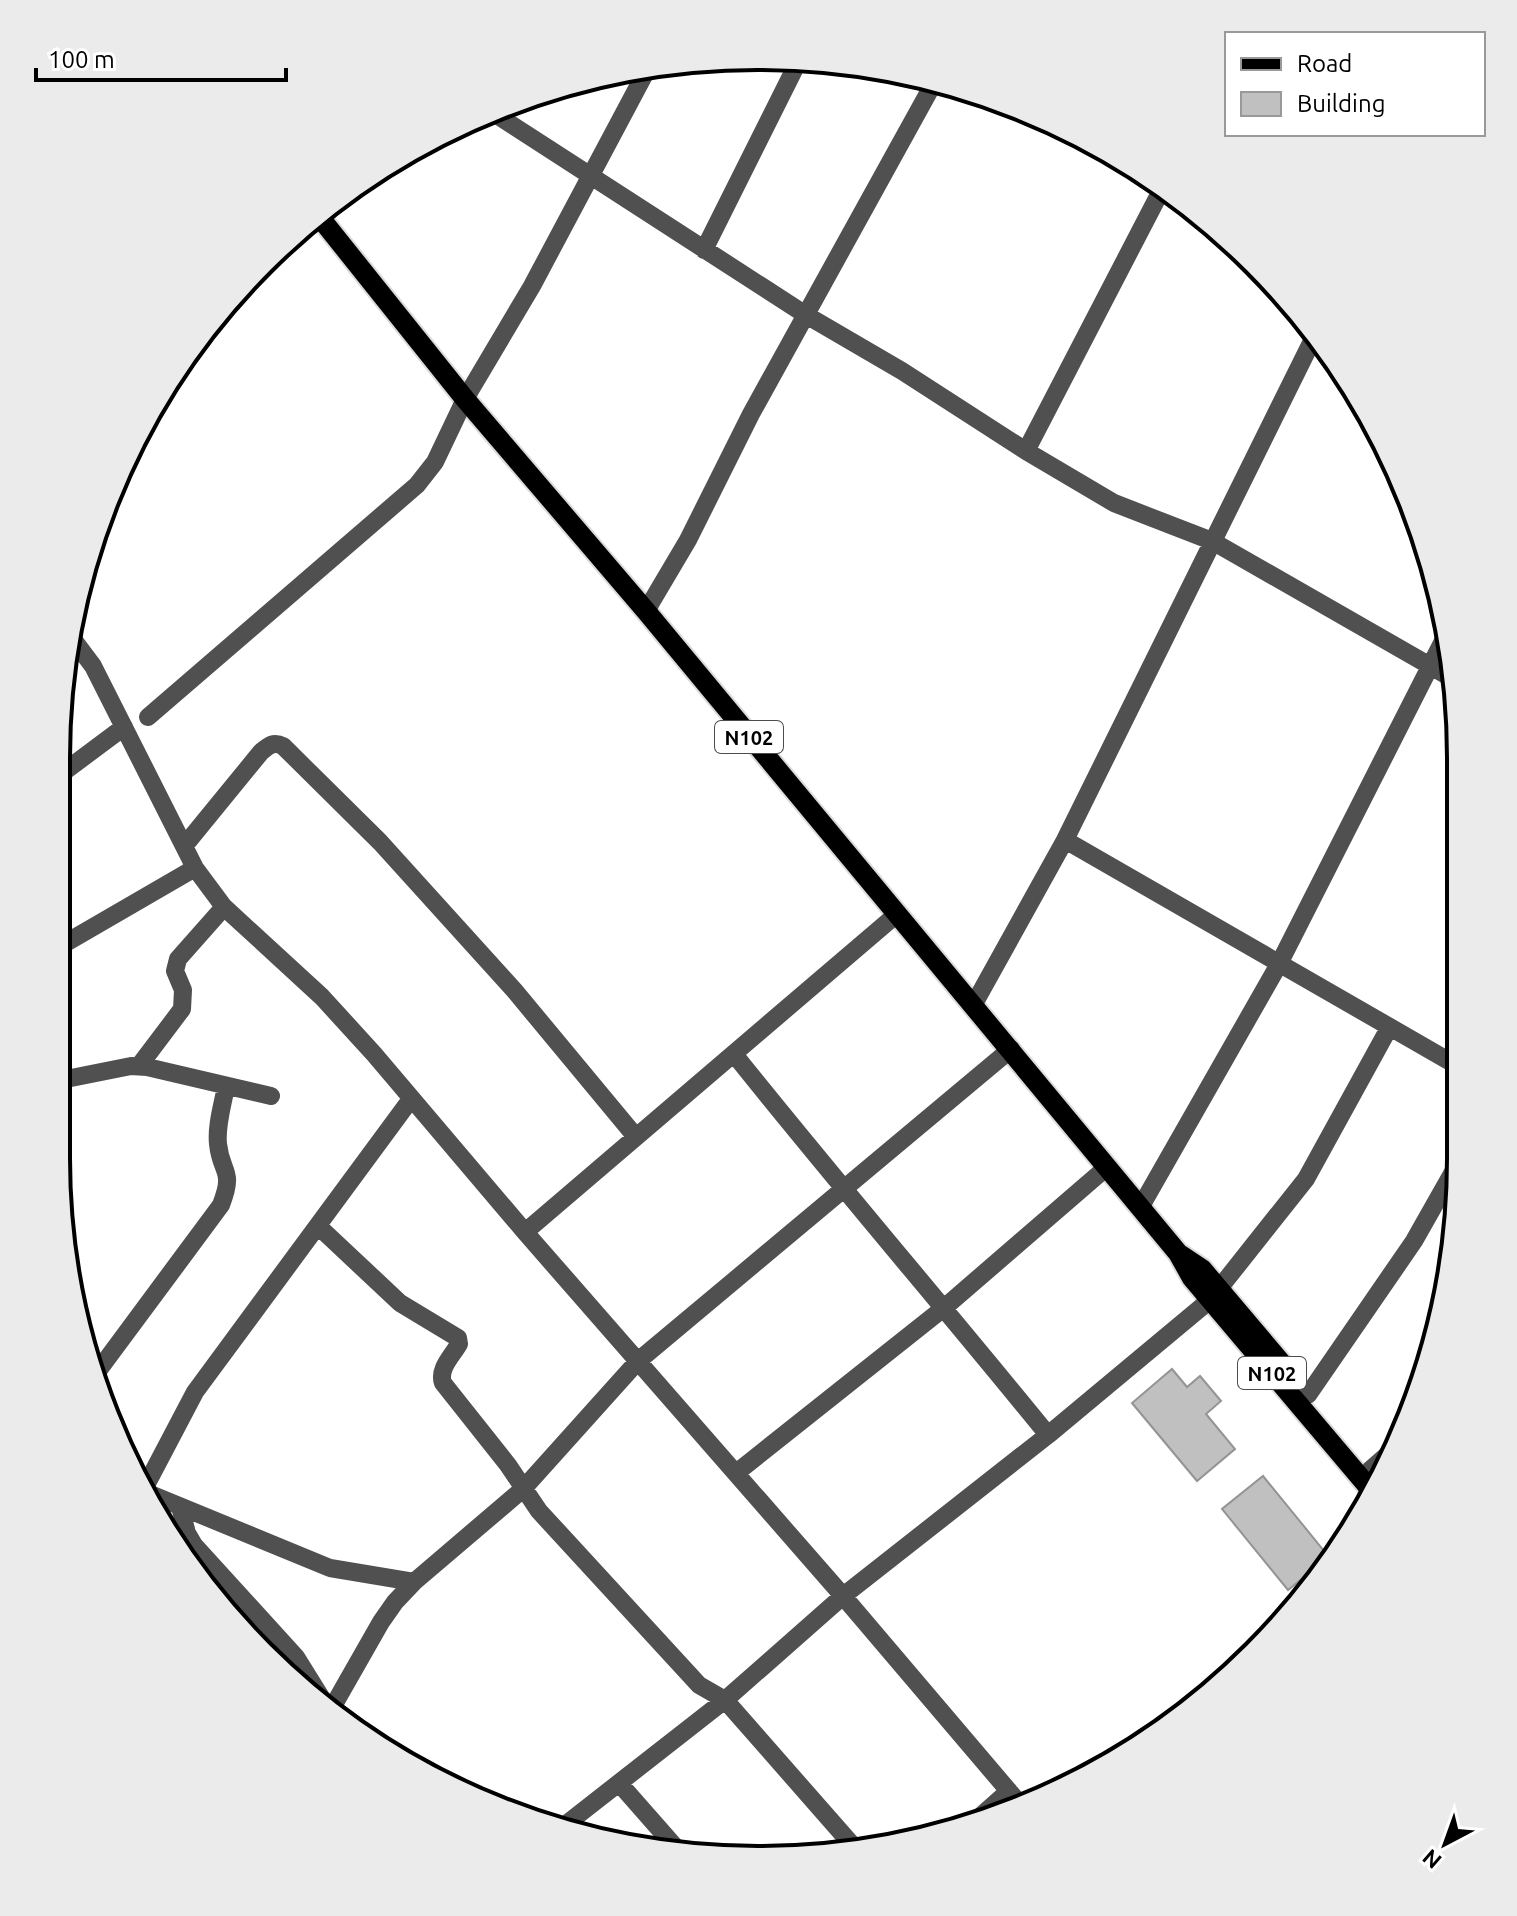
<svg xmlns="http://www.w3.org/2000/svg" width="1517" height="1916" viewBox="0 0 1517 1916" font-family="Ubuntu,sans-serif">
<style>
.building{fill:#c0c0c0;stroke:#949494;stroke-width:2}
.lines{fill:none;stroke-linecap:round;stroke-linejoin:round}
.major-casing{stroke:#dbdbdb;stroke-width:24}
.minor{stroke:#505050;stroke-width:18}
.major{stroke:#000;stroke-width:20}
.labels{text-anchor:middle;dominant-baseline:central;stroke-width:7;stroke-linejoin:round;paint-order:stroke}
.shield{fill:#fff;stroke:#4c4c4c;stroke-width:2}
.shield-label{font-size:20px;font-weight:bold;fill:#000}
.rim{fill:none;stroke:#000;stroke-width:4}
</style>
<rect width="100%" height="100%" fill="#fff"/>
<path class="building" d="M1172 1369 1187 1387 1200 1376 1221 1401 1206 1414 1235 1449 1197 1481 1132 1403Z
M1263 1476 1329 1557 1288 1590 1222 1509Z"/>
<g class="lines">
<defs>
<path id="major" d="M322 220 465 399 646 611 1178 1253 1192 1278 1371 1490
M1181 1255 1202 1269 1284 1366"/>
</defs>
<use href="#major" class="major-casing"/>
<path class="minor" d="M492 112 806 315 902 371 1026 451 1114 503 1212 541 1453 679
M704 250 800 58
M1026 451 1163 187
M646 611 688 540 751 414 936 79
M72 638 93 666 195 868 224 907 322 997 374 1054 525 1232 843 1596 1019 1803
M148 717 417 485 435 462 465 399 532 286 649 66
M57 777 124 727
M1065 840 1461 1068
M185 845 261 752C268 746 273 741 283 746L380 842 514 990 636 1137
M57 948 195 868
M974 1004 1065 840 1315 335
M734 1054C837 1183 944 1307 1048 1435
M139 1066 182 1009 183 990 175 971 178 959 224 907
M56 1081 131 1066 147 1067 271 1096
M1140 1208 1279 964 1445 637
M318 1226 400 1303 458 1338 459 1344C452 1356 438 1369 443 1383L508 1465 539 1511 699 1685 725 1700 854 1847
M525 1232 897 914
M95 1375 221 1205C235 1169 221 1174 218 1144 216 1125 223 1104 226 1086
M1308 1395 1414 1241 1461 1158
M1370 1470 1394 1449
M736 1473 945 1307 1107 1167
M143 1491 195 1392 411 1099
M143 1491 330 1568 414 1582
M180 1507 187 1533 194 1545 296 1657 324 1702
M332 1708 381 1622 395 1602 414 1582 523 1489 638 1361 1011 1049
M619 1783 677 1849
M974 1822 1009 1791
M560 1829 725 1700 843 1596 1048 1435 1210 1300 1306 1179 1389 1028"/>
<use href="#major" class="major"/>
</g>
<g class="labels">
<g class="shield">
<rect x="715" y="721" width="68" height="32" rx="6"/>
<rect x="1238" y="1357" width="68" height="32" rx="6"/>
</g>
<g class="shield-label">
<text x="749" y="737">N102</text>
<text x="1272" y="1373">N102</text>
</g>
</g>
<path d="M0 0H1517V1916H0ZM758 70H759A688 688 0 0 1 1447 758V1158A688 688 0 0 1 759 1846H758A688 688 0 0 1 70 1158V758A688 688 0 0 1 758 70Z" fill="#ebebeb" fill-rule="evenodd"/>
<path class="rim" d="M758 70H759A688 688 0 0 1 1447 758V1158A688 688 0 0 1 759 1846H758A688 688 0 0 1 70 1158V758A688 688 0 0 1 758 70Z"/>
<rect x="1225" y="32" width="260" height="104" fill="#ffffff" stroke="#999999" stroke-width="2"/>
<rect x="1241" y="58" width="40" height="12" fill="#000000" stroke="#999999" stroke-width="2"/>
<text x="1297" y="72" font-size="24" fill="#000000">Road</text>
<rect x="1241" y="92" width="40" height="24" fill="#c0c0c0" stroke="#999999" stroke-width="2"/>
<text x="1297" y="112" font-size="24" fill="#000000">Building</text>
<g transform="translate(1445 1844) rotate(221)" stroke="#ffffff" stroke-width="6" paint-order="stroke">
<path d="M0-6L14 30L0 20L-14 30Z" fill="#000000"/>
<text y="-12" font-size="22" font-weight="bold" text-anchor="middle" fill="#000000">N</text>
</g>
<path d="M36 68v12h250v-12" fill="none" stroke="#000000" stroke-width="4"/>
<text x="48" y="68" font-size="24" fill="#000000" stroke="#ffffff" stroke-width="6" paint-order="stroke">100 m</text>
</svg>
